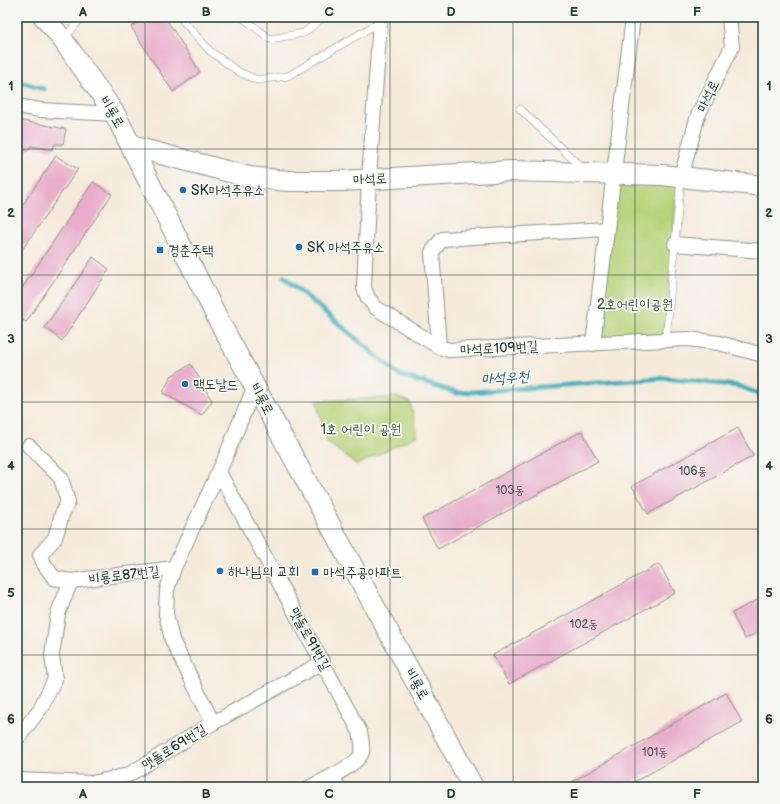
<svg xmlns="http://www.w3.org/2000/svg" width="780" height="804" viewBox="0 0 780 804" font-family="'Balsamiq Sans','Poor Story',sans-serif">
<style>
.green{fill:#b7d47a;stroke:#6b8857}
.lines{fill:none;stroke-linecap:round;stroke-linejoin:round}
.stream{stroke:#40b0bb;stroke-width:5}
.building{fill:#e9adcb}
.lane-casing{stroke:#8a9487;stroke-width:8}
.street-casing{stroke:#8a9487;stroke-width:16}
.secondary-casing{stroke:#8a9487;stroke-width:22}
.lane{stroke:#fff;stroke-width:7}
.street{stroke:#fff;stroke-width:14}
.secondary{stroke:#fff;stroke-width:20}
.grid{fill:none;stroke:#1f3d34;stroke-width:1;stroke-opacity:0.55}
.poi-dot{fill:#1f6fb2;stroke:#f6f6f2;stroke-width:1.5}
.labels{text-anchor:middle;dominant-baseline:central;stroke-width:3.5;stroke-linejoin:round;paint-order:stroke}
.number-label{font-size:12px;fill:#52595a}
.street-label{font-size:14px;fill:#1f3d34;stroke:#f6f6f2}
.poi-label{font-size:14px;fill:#1f3d34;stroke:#f6f6f2;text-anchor:start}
.park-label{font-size:14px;fill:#3d5b42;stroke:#f6f6f2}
.water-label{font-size:15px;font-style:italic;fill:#29605c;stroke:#f6f6f2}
.neatline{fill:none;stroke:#1f3d34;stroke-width:1.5}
.grid-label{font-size:13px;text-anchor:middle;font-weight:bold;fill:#1f3d34}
</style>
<rect width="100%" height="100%" fill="#f6f6f2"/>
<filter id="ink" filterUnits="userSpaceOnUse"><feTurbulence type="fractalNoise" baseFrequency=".025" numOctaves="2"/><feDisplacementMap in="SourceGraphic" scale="8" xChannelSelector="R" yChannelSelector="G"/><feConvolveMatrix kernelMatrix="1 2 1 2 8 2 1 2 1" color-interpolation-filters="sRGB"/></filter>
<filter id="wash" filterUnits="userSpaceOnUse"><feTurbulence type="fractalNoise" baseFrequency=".012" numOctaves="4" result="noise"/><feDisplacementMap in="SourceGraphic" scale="16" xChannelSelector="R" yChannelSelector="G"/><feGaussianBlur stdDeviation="0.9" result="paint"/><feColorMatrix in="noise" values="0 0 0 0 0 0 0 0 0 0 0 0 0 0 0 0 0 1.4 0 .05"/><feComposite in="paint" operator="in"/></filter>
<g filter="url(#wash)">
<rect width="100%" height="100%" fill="#f5eada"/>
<path class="green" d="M621 178 677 186 665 333 604 340 599 333 617 185Z
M396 397 410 402 418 435 357 465 327 442 316 401Z"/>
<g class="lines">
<path class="stream" d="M17 81 44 89
M284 277 399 375 457 393 665 378 738 386 763 395"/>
</g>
<g id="blocks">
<path class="building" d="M145 17H165L200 72 173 92 131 27Z
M17 120 66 129 63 144H55L52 150 31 146 28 151 17 149Z
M56 156 78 169 17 257V213Z
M93 182 112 194 26 322 17 316V296Z
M93 257 109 269 62 341 45 327Z
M191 364 212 401 202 415 163 393 171 376Z
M738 428 753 456 648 514 632 486Z
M582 431 598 461 438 549 422 519Z
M659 564 675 593 509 684 493 655Z
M763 597V630L745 639 732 613Z
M726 693 742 722 625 787H573L570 783Z"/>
</g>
</g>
<g filter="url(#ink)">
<use href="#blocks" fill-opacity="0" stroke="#8a9487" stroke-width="1"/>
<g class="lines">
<defs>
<path id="lane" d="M181 17 184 22 210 51 239 72 257 80 288 76 380 22
M242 17 270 39 304 33 323 17
M64 39 82 17
M520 109 582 168
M666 340 681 179"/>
<path id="street" d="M382 17 380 22 369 179 364 288 368 298 376 308 439 347 449 350 688 339 719 343 763 355
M17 106 40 110 115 114
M681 177 698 115 732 47 729 17
M675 244 763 251
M593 344 633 17
M439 347 432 252 442 239 606 229
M29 446 61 478 68 502 62 514 55 538 40 555 44 564 54 578 71 581
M219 472 360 732C361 737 363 747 362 752 359 765 322 781 310 787
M213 723 172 640 166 614 167 590 174 568 225 458 255 386
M17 739 40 709 55 679 52 655 58 613 71 581 174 568
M332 776 338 787
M17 780 92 783 128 775 213 723 323 662"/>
<path id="secondary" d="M44 17 63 40 115 114 131 146 219 321 473 787
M131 146 249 177 287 181H342L510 171 662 175 763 186"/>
</defs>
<use href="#lane" class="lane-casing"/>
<use href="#street" class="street-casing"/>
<use href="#secondary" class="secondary-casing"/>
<use href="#lane" class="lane"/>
<use href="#street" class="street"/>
<use href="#secondary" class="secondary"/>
</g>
</g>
<path class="grid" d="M145 17V787M267 17V787M390 17V787M513 17V787M635 17V787M17 149H763M17 275H763M17 402H763M17 529H763M17 655H763"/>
<g class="poi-dot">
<circle cx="183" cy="190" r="4"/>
<circle cx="299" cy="247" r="4"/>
<rect x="156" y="246" width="8" height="8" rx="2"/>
<circle cx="185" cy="384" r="4"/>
<circle cx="220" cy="571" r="4"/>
<rect x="311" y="568" width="8" height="8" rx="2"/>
</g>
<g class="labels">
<g class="number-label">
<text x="693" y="471">106동</text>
<text x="510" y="490">103동</text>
<text x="584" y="624">102동</text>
<text x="655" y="752">101동</text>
</g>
<g class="street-label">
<text transform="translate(708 96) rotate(-64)">마석로</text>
<text transform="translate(112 112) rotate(59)">비룡로</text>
<text transform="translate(370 179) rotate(-3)">마석로</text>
<text transform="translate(499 348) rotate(-3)">마석로109번길</text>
<text transform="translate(262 399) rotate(62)">비룡로</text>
<text transform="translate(124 575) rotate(-7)">비룡로87번길</text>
<text transform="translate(310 639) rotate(61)">맷돌로91번길</text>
<text transform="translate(417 684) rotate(61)">비룡로</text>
<text transform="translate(174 747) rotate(-32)">맷돌로69번길</text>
</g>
<g class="poi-label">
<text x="191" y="190">SK마석주유소</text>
<text x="307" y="247">SK 마석주유소</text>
<text x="168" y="250">경춘주택</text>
<text x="193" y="384">맥도날드</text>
<text x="228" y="571">하나님의 교회</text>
<text x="323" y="572">마석주공아파트</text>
</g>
<g class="park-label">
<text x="635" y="304">2호어린이공원</text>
<text x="361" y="429">1호 어린이 공원</text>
</g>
<g class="water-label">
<text transform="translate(505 378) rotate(-4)">마석우천</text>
</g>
</g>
<rect width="780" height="804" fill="none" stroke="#f6f6f2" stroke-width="44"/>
<rect x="22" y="22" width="736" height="760" class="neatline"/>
<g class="grid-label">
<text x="83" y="16">A</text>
<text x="206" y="16">B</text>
<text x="329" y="16">C</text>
<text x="451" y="16">D</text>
<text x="574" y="16">E</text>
<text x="697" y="16">F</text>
<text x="11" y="90">1</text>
<text x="769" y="90">1</text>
<text x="11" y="217">2</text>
<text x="769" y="217">2</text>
<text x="11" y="343">3</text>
<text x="769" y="343">3</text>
<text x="11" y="470">4</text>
<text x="769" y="470">4</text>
<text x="11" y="597">5</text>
<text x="769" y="597">5</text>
<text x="11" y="723">6</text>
<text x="769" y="723">6</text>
<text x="83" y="798">A</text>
<text x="206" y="798">B</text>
<text x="329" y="798">C</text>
<text x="451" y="798">D</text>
<text x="574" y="798">E</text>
<text x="697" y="798">F</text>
</g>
</svg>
